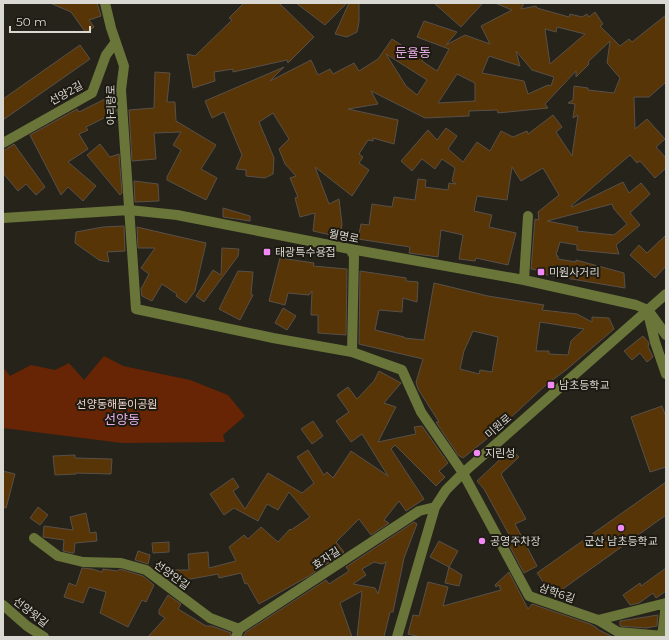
<svg xmlns="http://www.w3.org/2000/svg" width="669" height="640" viewBox="0 0 669 640" font-family="Montserrat,'Noto Sans KR',sans-serif">
<style>
.green{fill:#672505}
.building{fill:#583507;stroke:#585048;fill-rule:evenodd}
.lines{fill:none;stroke-linecap:round;stroke-linejoin:round}
.minor{stroke:#6a753a;stroke-width:10}
.poi-dot{fill:#f18af4;stroke:#1d1a12;stroke-width:1.5}
.labels{text-anchor:middle;dominant-baseline:central;stroke-width:4;stroke-linejoin:round;paint-order:stroke}
.street-label{font-size:11px;fill:#dad8d3;stroke:#1d1a12}
.poi-label{font-size:11px;fill:#dad8d3;stroke:#1d1a12;text-anchor:start}
.park-label{font-size:11px;fill:#eed5cb;stroke:#1d1a12}
.quarter-label{font-size:13px;fill:#e5ace6;stroke:#1d1a12}
</style>
<rect width="100%" height="100%" fill="#26231b"/>
<path class="green" d="M104 356 123 366 190 380 228 395 245 416 223 435 225 442 122 443 3 428V367L10 376 31 365 55 370 69 363 84 380Z"/>
<path class="building" d="M50 3H97L101 16 89 20 94 27 86 33 71 12Z
M244 3H279L314 37 288 63 287 60 233 72V69L214 72 215 81 193 88 187 54 195 56 232 20 229 18Z
M296 3H347L325 25Z
M349 3H359V22L357 32 347 37 335 34Z
M434 3H483L461 27Z
M495 3H524L521 9 536 6 537 8 569 17 570 14 582 17 587 14 589 17 595 12 603 24 600 26 620 46 629 39 632 42 666 15V82L649 97H634L635 129 647 119 665 139 656 147 666 158V168L655 178 640 161 637 163 630 155 571 206 572 207 623 182 629 193 641 183 650 194 630 213 640 225 616 245 619 254 577 250V245L560 242 556 255 558 256V259L576 262V260L624 273 625 288 542 274V271L531 269 535 219 539 220 538 212 559 195 543 168 521 181 512 167 507 200 477 196 474 211 492 215 489 227 516 233 508 265 476 258 475 261 459 259 463 235 441 230 438 257 409 253 410 247 358 239 361 224 369 225 372 204 392 207 394 197 415 200 418 179 426 180 425 187 448 190 449 183 456 184 452 181 455 168 442 159 435 169 422 159 412 171 401 161 428 130 437 140 446 128 457 136 448 149 463 162 477 142 490 151 501 131 513 137 527 131 528 134 553 115 562 127 556 132 572 156 578 115 573 118 575 104 568 103 573 100 574 86 588 88V90L614 93 620 78 607 63 610 41 588 62 589 64 576 77V71L545 104 548 108 498 113 497 110 469 111V116L425 118 371 91 378 104 348 109 398 120 394 144 373 138V141L368 140 359 154 363 157 359 163 369 170 352 196 315 167 329 204 339 199 342 224 340 237 313 231 315 213 300 217 295 198 298 197 290 178 296 176 285 164 279 149 289 139 273 113 259 122 274 158 273 174 265 178 246 176V170L236 169 242 155 224 112 212 118 205 101 284 67 270 81 311 60 318 75 330 69 333 74 354 63 359 71 378 59 392 39 423 59 422 61 437 71 449 49 417 37 424 21 457 32 446 45 465 35 490 44 481 26 512 10ZM557 27 585 34 550 64 545 29 556 32ZM516 51 532 70 554 77 551 86 548 85 528 94 524 81 482 73 489 56 520 66ZM386 54 427 80 417 95 406 86ZM457 74 475 83V101L438 103ZM612 204 614 209 627 224 614 235 577 231 578 227 547 221Z
M80 45 90 59 3 120V99Z
M155 72 170 73 167 102H175L176 121 216 145 201 169 217 178 206 200 167 180V177L181 150 173 145 181 132 154 133 156 159 132 161 129 110 154 108Z
M111 96 116 105V112L86 127 88 130 79 134 88 149 68 162 96 186 83 201 68 187 61 195 30 135 77 109 79 112Z
M14 144 45 187 36 195 26 184 18 191 3 173V151Z
M100 144 110 157 119 154 122 193 120 195 87 155Z
M134 181 158 184 159 201 135 202Z
M223 208 250 216V221L223 217Z
M124 226 125 251 107 252 109 262 99 260 75 243 76 232 103 227Z
M137 227 206 243 195 291 186 303 176 296 177 294 162 284 152 301 142 296 141 289 149 274 141 268 155 248H138Z
M666 235V266L655 278 630 255 639 245 647 253Z
M222 248 239 249 238 256 204 302 196 296 213 270 221 275Z
M280 258 314 263 313 266 347 269 346 335 318 333V315H311L312 291 309 295 288 293 285 305 269 301Z
M238 271 253 272 251 294 253 295 240 320 219 309Z
M360 271 406 278V281L418 282 417 302 403 298 402 312 379 310 375 330 404 337V338L424 340 434 283 488 296 544 305 542 310 577 314 592 322V317L609 318 614 329 566 370 547 384 494 433 463 458 458 455 436 422H439L418 389 416 382 423 359 359 344ZM540 322 584 329 571 341 568 355 549 354V351H536ZM473 331 498 337 492 372 480 370 479 374 460 369 464 351Z
M283 308 296 316 287 330 275 323Z
M643 336 649 343 648 347 653 357 647 362 640 353 632 360 624 351Z
M379 371 401 383 384 403 396 407 378 442 416 434 414 427 422 426 448 463 439 471 445 477 436 486 395 445 391 449 424 499 406 511 399 501 384 520 389 523 371 535 359 519 336 542 344 552 309 576 259 604 247 583 245 584 241 573 219 578 218 574 191 579 183 578V590L172 581 173 570H189L188 554 208 552 209 568 236 561 229 547 244 535 248 539 261 527 278 542 290 529 291 530 310 517 289 492 278 510 267 504 258 521 234 508 224 515 210 494 233 478 239 487 233 491 245 509 268 473 302 493 314 483 297 457 308 450 324 475 327 472 333 478 351 451 388 476 362 434 351 442 336 421 349 412 337 395 348 387 357 399 374 381Z
M662 406 666 417V467L650 472 631 417Z
M313 421 323 436 312 444 301 429Z
M511 449 519 457 501 474 526 519 515 524 537 566 524 573 508 543 512 540 484 489 477 481Z
M75 455V458L112 459 111 474 76 473V474L55 475 53 456Z
M3 471 15 474 6 508 3 507Z
M666 482V515L553 596 537 573Z
M38 507 48 515 40 525 30 518Z
M86 513 90 533 96 532 97 541 75 543 74 553H72L63 551 64 540 43 537 44 526 73 530 70 517Z
M414 522 417 524 404 558 393 612H390L384 637H357L362 591 340 603 352 637H243L246 632 326 580 329 584 349 571 346 567ZM374 562 382 564 386 562 378 594 375 588 353 584 366 575 362 569Z
M439 541 458 551 449 567 430 557Z
M169 542V552L153 553 152 543Z
M138 551 150 555 148 564 135 560Z
M449 567 462 575 459 586 445 583Z
M82 568 92 569 102 572 103 569 117 571 120 569 143 576 154 585 146 602 142 600 128 627 100 613 106 592 89 587 83 603 64 597 69 583 76 586Z
M666 568V591L656 598 653 593 639 603 630 605 623 595 640 583 641 586Z
M509 572 528 609 532 604 590 624 597 628V629L613 637H421L408 634 413 615 419 616 428 582 448 587 443 606 501 590 499 585 496 587 495 585Z
M168 595 181 604 178 609 206 626H212L231 633 230 637H148L165 618 159 614V610Z
M658 615 657 626 646 628 620 626V621Z"/>
<g class="lines">
<path class="minor" d="M105 3 111 28 124 66 121 90 136 309 273 338 352 352 402 370 421 412 463 473 529 596 598 620 666 603
M3 143 92 93 106 55 115 43
M3 218 129 210 177 215 350 249 524 280 636 305 648 310 666 335
M350 249 354 256 352 352
M524 280 528 216
M648 313 655 342 666 374
M34 538 58 556 83 562 121 563 146 570 210 618 239 629
M3 605 27 626 44 637
M598 620 618 632 663 636
M236 637 239 629 419 511 435 507
M397 637 435 507 446 490 463 473 666 294
M662 637 666 603"/>
</g>
<g class="poi-dot">
<rect x="263" y="248" width="8" height="8" rx="2"/>
<rect x="537" y="268" width="8" height="8" rx="2"/>
<rect x="547" y="381" width="8" height="8" rx="2"/>
<circle cx="477" cy="453" r="4"/>
<circle cx="621" cy="528" r="4"/>
<circle cx="482" cy="541" r="4"/>
</g>
<g class="labels">
<g class="street-label">
<text transform="translate(66 93) rotate(-29)">선양2길</text>
<text transform="translate(111 105) rotate(-91)">아리랑로</text>
<text transform="translate(344 236) rotate(11)">월명로</text>
<text transform="translate(498 426) rotate(-41)">미원로</text>
<text transform="translate(326 558) rotate(-33)">효자길</text>
<text transform="translate(172 575) rotate(36)">선양안길</text>
<text transform="translate(557 593) rotate(19)">삼학6길</text>
<text transform="translate(31 612) rotate(38)">선양윗길</text>
</g>
<g class="poi-label">
<text x="275" y="252">태광특수용접</text>
<text x="549" y="272">미원사거리</text>
<text x="559" y="385">남초등학교</text>
<text x="485" y="453">지린성</text>
<text x="490" y="541">공영주차장</text>
<text x="621" y="541" text-anchor="middle">군산 남초등학교</text>
</g>
<g class="park-label">
<text x="117" y="404">선양동해돋이공원</text>
</g>
<g class="quarter-label">
<text x="413" y="52">둔율동</text>
<text x="122" y="419">선양동</text>
</g>
</g>
<rect width="669" height="640" fill="none" stroke="#dad8d3" stroke-width="8"/>
<path d="M10 26v6h80v-6" fill="none" stroke="#dad8d3" stroke-width="2"/>
<text x="16" y="26" font-size="12" fill="#dad8d3" stroke="#1d1a12" stroke-width="3" paint-order="stroke">50 m</text>
</svg>
